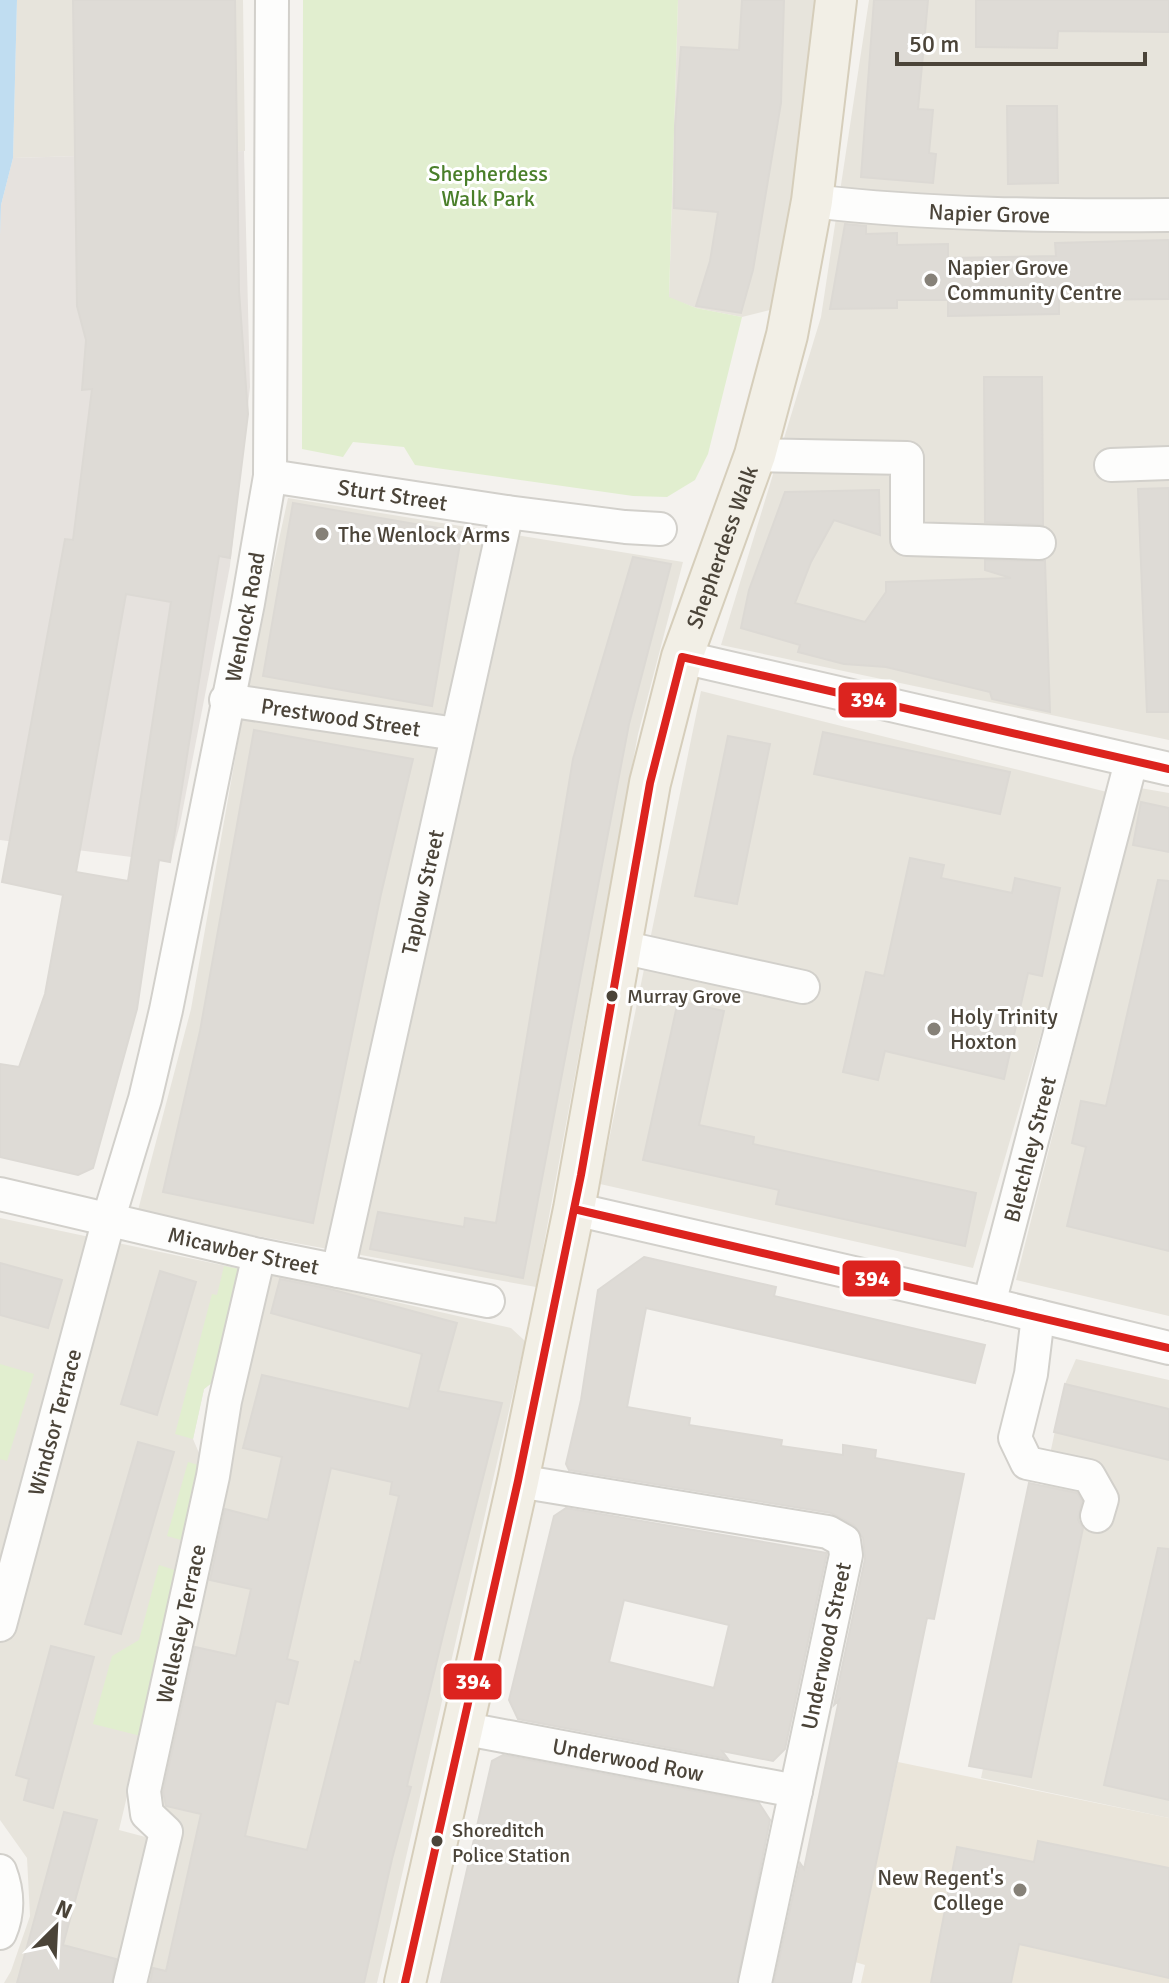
<svg xmlns="http://www.w3.org/2000/svg" width="1169" height="1983" viewBox="0 0 1169 1983" font-family="Signika,sans-serif">
<style>
.residential{fill:#e7e4dc}
.industrial{fill:#e6e2de}
.education{fill:#eae5da}
.green{fill:#e1eecf}
.water{fill:#c0ddf1}
.building{fill:#dedbd6;stroke:#dcd9d4;stroke-width:2;fill-rule:evenodd}
.lines{fill:none;stroke-linecap:round;stroke-linejoin:round}
.minor-casing{stroke:#d2d0cb;stroke-width:36}
.major-casing{stroke:#d6cebb;stroke-width:44}
.minor{stroke:#fdfdfc;stroke-width:32}
.major{stroke:#f2efe6;stroke-width:40}
.bus-1-casing{stroke:#fff;stroke-width:14}
.bus-1{stroke:#dc241f;stroke-width:8}
.poi-dot{fill:#868178;stroke:#fff;stroke-width:3}
.bus-dot{fill:#4b4439;stroke:#fff;stroke-width:3}
.labels{text-anchor:middle;dominant-baseline:central;stroke-width:6;stroke-linejoin:round;paint-order:stroke}
.bus-label{font-size:20px;fill:#4b4439;stroke:#fff;text-anchor:start}
.park-label{font-size:22px;fill:#4a7f2a;stroke:#fff}
.street-label{font-size:22px;fill:#4b4439;stroke:#fff}
.poi-label{font-size:22px;fill:#4b4439;stroke:#fff;text-anchor:start}
.line-badge{stroke:#fff;stroke-width:3}
.badge-label{font-size:22px;text-anchor:middle;font-weight:bold;fill:#fff}
</style>
<rect width="100%" height="100%" fill="#f4f2ee"/>
<path class="residential" d="M17 0H243L245 151 13 158Z
M678 0H822L792 278 770 310 742 317 696 308 669 298Z
M869 0H1169V740L721 645 821 317Z
M288 498 683 562 638 734 536 1287 137 1214 191 1009 250 674Z
M701 691 1111 793 973 1268 600 1184Z
M1140 788 1169 793V1316L1016 1280Z
M0 1218 250 1271 223 1374 204 1389 193 1439 205 1467 119 1830 153 1839 112 1983H4L11 1971 30 1916 27 1858 0 1820Z
M267 1273 511 1328 525 1341 377 1983H142L179 1822 163 1805 153 1789Z
M1076 1359 1169 1380V1818L981 1778 1065 1384Z"/>
<path class="industrial" d="M244 151 250 387 230 566 180 824 170 862 0 840V235L1 205 13 158Z"/>
<path class="education" d="M898 1762 1169 1818V1983H861L865 1965 855 1962Z"/>
<path class="green" d="M303 0H678L669 297 696 308 742 317 708 454 695 480 667 497 633 496 415 465 404 447 353 442 343 457 302 449Z
M224 1266 250 1271 223 1374 204 1389 193 1439 175 1434 212 1294 217 1295Z
M0 1364 34 1374 7 1461 0 1459Z
M188 1462 205 1467 188 1542 167 1536Z
M159 1565 181 1572 141 1736 93 1724 112 1656 139 1640Z"/>
<path class="water" d="M0 0H17L13 158 1 205 0 235Z"/>
<path class="building" d="M73 0H235L239 291 248 414 230 558 219 556 170 862 159 860 137 1009 93 1168 78 1175 0 1157V1064L19 1067 45 994 63 895 2 882 65 539 73 540 92 389 82 390 86 340 77 306ZM126 594 171 602 128 881 76 872Z
M742 0H784L781 103 753 270 741 313 696 306 710 261 718 212 674 208 675 126 681 47 739 50Z
M874 0H928L918 109 933 110 929 153 936 154 933 183 861 177Z
M976 0H1169V32L1058 31 1057 48 976 47Z
M1007 106H1057L1058 183 1008 184Z
M845 224 866 226V234L897 233V245L948 244V258L1056 256 1055 243 1169 240V299L1059 300V314L948 316V300H897V308L830 309Z
M984 377H1042L1043 525 985 522Z
M1169 488V712H1147L1138 489Z
M879 490 880 535 834 520 811 562 795 603 865 622 886 592V582L1011 578 985 570V560L1045 561 1050 712 992 699 990 692 886 667 844 664 798 652 800 645 741 628 749 590 785 492Z
M293 503 462 532 432 706 263 676Z
M633 557 671 564 629 724 523 1278 370 1249 378 1212 464 1227 465 1218 496 1223 573 759Z
M254 730 413 759 381 894 313 1223 163 1192 200 1031Z
M823 732 1010 772 1000 814 814 774Z
M728 736 770 744 737 904 695 896Z
M1141 802 1169 808V852L1133 845Z
M910 858 944 865 941 878 1012 893 1015 878 1060 888 1042 976 1028 973 1004 1079 885 1051 878 1080 843 1072 866 972 884 976Z
M1158 880 1169 881V1251L1067 1226 1086 1147 1072 1143 1081 1101 1106 1106Z
M678 1001 724 1011 699 1125 754 1137 753 1144 976 1193 965 1246 776 1204 779 1190 643 1160Z
M644 1257 776 1287 774 1296 985 1345 975 1383 646 1308 627 1407 690 1418 689 1425 782 1440 781 1446 843 1455V1445L876 1450 875 1458 964 1474 934 1619 927 1618 851 1983H774L800 1863 804 1869 839 1700 834 1705 865 1559 863 1538 854 1525 831 1513 569 1470 566 1464 581 1400 598 1290Z
M0 1263 62 1280 48 1328 0 1315Z
M160 1271 196 1282 157 1415 121 1404Z
M280 1279 330 1289 457 1323 438 1391 502 1403 444 1631 407 1786 411 1787 392 1859 364 1983H150L153 1968 166 1971 201 1814 166 1806 163 1792 195 1647 236 1656 251 1589 210 1580 225 1509 268 1520 282 1457 243 1448 262 1375 409 1409 422 1354 271 1313ZM331 1468 392 1482 390 1494 399 1496 360 1663 355 1661 307 1850 245 1836 276 1701 288 1704 298 1662 287 1659Z
M1065 1384 1169 1409V1460L1054 1432Z
M138 1442 174 1452 121 1634 85 1624Z
M1029 1483 1077 1493 1082 1501 1078 1520 1083 1528 1031 1777 969 1766Z
M566 1508 827 1553 785 1749 773 1761 722 1751 728 1759 518 1719 509 1700 554 1516ZM624 1600 729 1625 714 1688 609 1662Z
M1158 1548 1169 1549V1800L1104 1785Z
M51 1646 94 1657 53 1808 24 1800 29 1779 16 1775Z
M503 1755 759 1803 770 1820 737 1983H441L492 1761Z
M64 1812 97 1820 63 1945 116 1959 112 1983H17Z
M1038 1841 1169 1868V1978L1019 1944 1011 1983H931L957 1847 1034 1862Z"/>
<g class="lines">
<defs>
<g id="minor">
<path id="s1" d="M812 201C930 215 1050 216 1169 215"/>
<path d="M755 455 907 458V539L1039 543"/>
<path d="M1111 465 1169 463"/>
<path id="s2" d="M270 476 507 512 625 527 660 529"/>
<path d="M682 657 1169 769"/>
<path id="s3" d="M226 700 456 734"/>
<path d="M621 947 803 987"/>
<path id="s4" d="M0 1194 259 1255 488 1301"/>
<path d="M574 1209 989 1304 1169 1348"/>
<path id="s5" d="M338 1271 507 512"/>
<path id="s6" d="M989 1304 1131 762"/>
<path d="M1038 1316 1031 1374 1015 1438 1027 1463 1089 1476 1102 1499 1097 1516"/>
<path d="M518 1481 828 1532 844 1541 846 1555 755 1983"/>
<path id="s7" d="M0 1625 113 1204 145 1099 166 1010 248 603 270 476 272 0"/>
<path id="s8" d="M461 1728 796 1791"/>
<path d="M0 1871C8 1892 9 1912 0 1933"/>
<path id="s9" d="M130 1983 166 1832 147 1814 144 1791 213 1476 225 1401 259 1255"/>
</g>
<g id="major">
<path id="s10" d="M405 1983 518 1481 574 1209 650 783 682 657 755 455 787 335 812 201 836 0"/>
</g>
</defs>
<use href="#minor" class="minor-casing"/>
<use href="#major" class="major-casing"/>
<use href="#minor" class="minor"/>
<use href="#major" class="major"/>
<defs>
<path id="bus-1" d="M574 1209 1169 1348
M405 1983 518 1481 581 1175 650 783 682 657 1169 769"/>
</defs>
<use href="#bus-1" class="bus-1-casing"/>
<use href="#bus-1" class="bus-1"/>
</g>
<g class="poi-dot">
<circle cx="931" cy="280" r="8"/>
<circle cx="322" cy="534" r="8"/>
<circle cx="934" cy="1029" r="8"/>
<circle cx="1020" cy="1890" r="8"/>
</g>
<g class="bus-dot">
<circle cx="612" cy="996" r="7"/>
<circle cx="437" cy="1841" r="7"/>
</g>
<g class="labels">
<g class="bus-label">
<text x="627" y="996">Murray Grove</text>
<text x="452" y="1830">Shoreditch<tspan x="452" dy="25">Police Station</tspan></text>
</g>
<g class="park-label">
<text x="488" y="173">Shepherdess<tspan x="488" dy="25">Walk Park</tspan></text>
</g>
<g class="street-label">
<text stroke="none"><textPath href="#s1" startOffset="178">Napier Grove</textPath></text>
<text stroke="none"><textPath href="#s2" startOffset="124">Sturt Street</textPath></text>
<text stroke="none"><textPath href="#s10" startOffset="1472">Shepherdess Walk</textPath></text>
<text stroke="none"><textPath href="#s7" startOffset="1038">Wenlock Road</textPath></text>
<text stroke="none"><textPath href="#s3" startOffset="116">Prestwood Street</textPath></text>
<text stroke="none"><textPath href="#s5" startOffset="388">Taplow Street</textPath></text>
<text stroke="none"><textPath href="#s6" startOffset="160">Bletchley Street</textPath></text>
<text stroke="none"><textPath href="#s4" startOffset="250">Micawber Street</textPath></text>
<text stroke="none"><textPath href="#s7" startOffset="210">Windsor Terrace</textPath></text>
<text stroke="none"><textPath href="#s9" startOffset="376">Wellesley Terrace</textPath></text>
<text transform="translate(826 1646) rotate(-78)">Underwood Street</text>
<text stroke="none"><textPath href="#s8" startOffset="170">Underwood Row</textPath></text>
</g>
<g class="poi-label">
<text x="947" y="267">Napier Grove<tspan x="947" dy="25">Community Centre</tspan></text>
<text x="338" y="534">The Wenlock Arms</text>
<text x="950" y="1016">Holy Trinity<tspan x="950" dy="25">Hoxton</tspan></text>
<text x="1004" y="1877" text-anchor="end">New Regent's<tspan x="1004" dy="25">College</tspan></text>
</g>
</g>
<g class="line-badge">
<rect x="837" y="681" width="61" height="38" rx="8" fill="#dc241f"/>
<rect x="841" y="1259" width="61" height="39" rx="8" fill="#dc241f"/>
<rect x="442" y="1662" width="61" height="39" rx="8" fill="#dc241f"/>
</g>
<g class="badge-label">
<text x="868" y="707">394</text>
<text x="872" y="1286">394</text>
<text x="473" y="1689">394</text>
</g>
<g transform="translate(56 1927) rotate(24)" stroke="#ffffff" stroke-width="6" paint-order="stroke">
<path d="M0-6L14 30L0 20L-14 30Z" fill="#4b4439"/>
<text y="-12" font-size="22" font-weight="bold" text-anchor="middle" fill="#4b4439">N</text>
</g>
<path d="M897 52v12h248v-12" fill="none" stroke="#4b4439" stroke-width="4"/>
<text x="909" y="52" font-size="24" fill="#4b4439" stroke="#ffffff" stroke-width="6" paint-order="stroke">50 m</text>
</svg>
